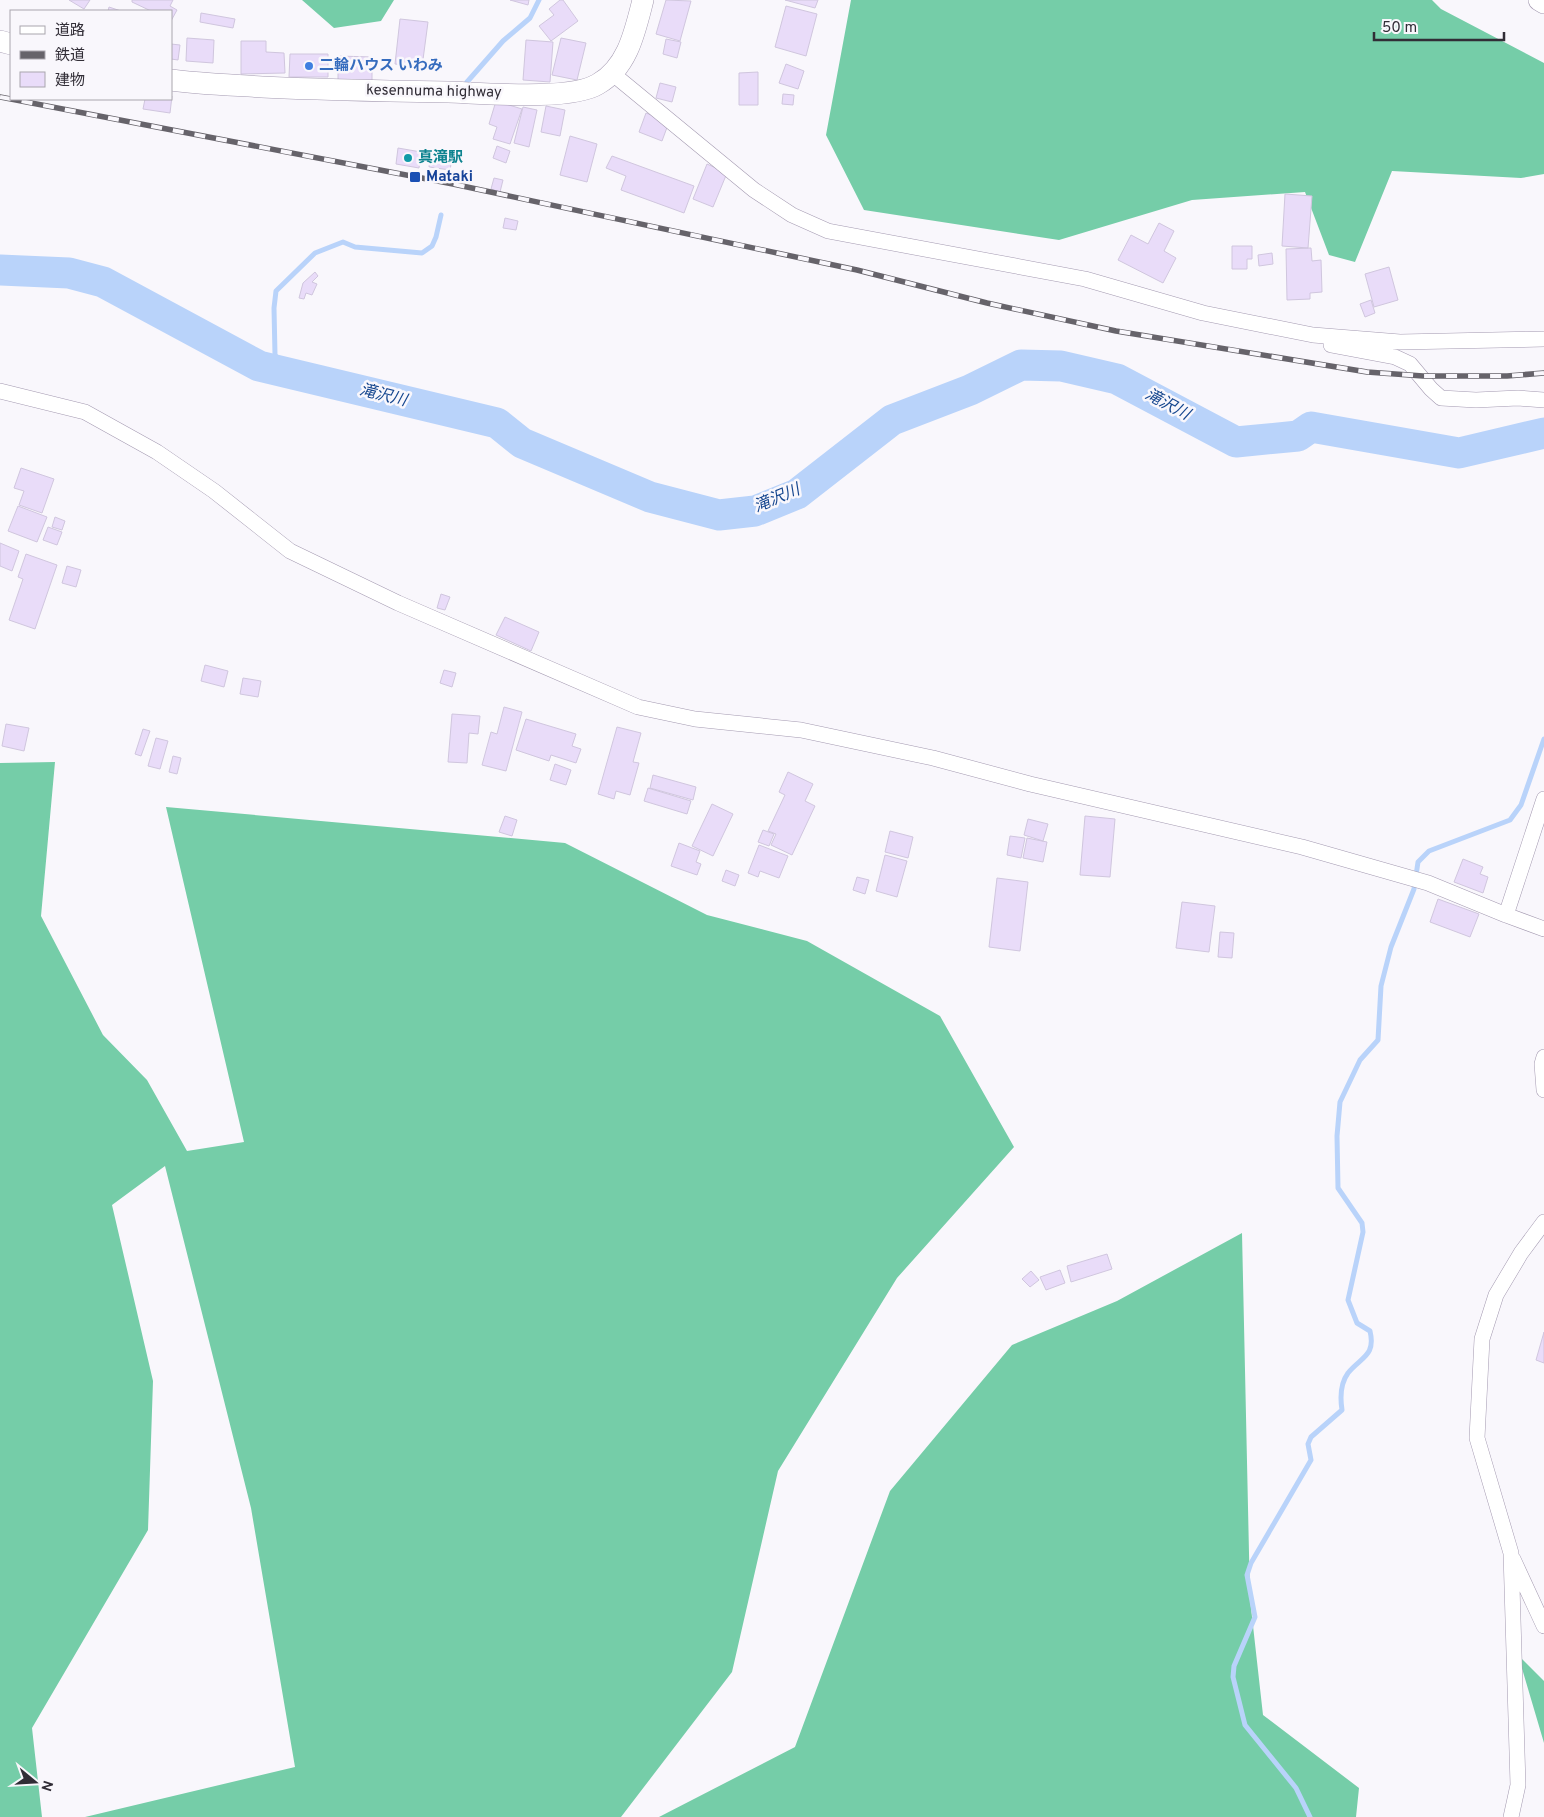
<svg xmlns="http://www.w3.org/2000/svg" width="1544" height="1817" viewBox="0 0 1544 1817" font-family="Overpass,'Noto Sans JP',sans-serif">
<style>
.forest{fill:#75cda8}
.lines{fill:none;stroke-linecap:round;stroke-linejoin:round}
.stream{stroke:#b9d3fa;stroke-width:5}
.river{stroke:#b9d3fa;stroke-width:31}
.building{fill:#e9dcf9;stroke:#d0c6de}
.street-casing{stroke:#a49ab1;stroke-width:16}
.secondary-casing{stroke:#a49ab1;stroke-width:22}
.street{stroke:#fff;stroke-width:15}
.secondary{stroke:#fff;stroke-width:21}
.rail-casing{stroke:#66636a;stroke-width:5.5}
.rail{stroke:#f9f7fc;stroke-width:4;stroke-dasharray:11;stroke-linecap:butt}
.shop-dot{fill:#3f7fe0;stroke:#f9f7fc;stroke-width:2}
.culture-dot{fill:#0f9aa8;stroke:#f9f7fc;stroke-width:2}
.transit-dot{fill:#1a4fb4;stroke:#f9f7fc;stroke-width:2}
.labels{text-anchor:middle;dominant-baseline:central;stroke-width:5;stroke-linejoin:round;paint-order:stroke}
.shop-label{font-size:15px;font-weight:bold;fill:#366cbe;stroke:#f9f7fc;text-anchor:start}
.street-label{font-size:15px;fill:#312d36;stroke:#f9f7fc}
.culture-label{font-size:15px;font-weight:bold;fill:#0d838f;stroke:#f9f7fc;text-anchor:start}
.transit-label{font-size:15px;font-weight:bold;fill:#164399;stroke:#f9f7fc;text-anchor:start}
.water-label{font-size:16px;font-style:italic;fill:#15468f;stroke:#f9f7fc}
</style>
<rect width="100%" height="100%" fill="#f9f7fc"/>
<path class="forest" d="M302 0H394L381 21 334 28Z
M851 0H1432L1441 9 1544 63V174L1521 178 1392 171 1355 262 1329 255 1305 192 1192 200 1059 240 864 210 826 135Z
M55 762 41 916 103 1035 147 1080 187 1151 244 1142 166 807 565 843 707 915 807 941 940 1016 1014 1147 897 1278 778 1471 732 1672 621 1817H85L295 1767 251 1508 165 1166 112 1205 153 1381 148 1530 32 1728 42 1817H0V763Z
M1242 1233 1250 1599 1263 1715 1359 1788 1356 1817H659L795 1747 890 1491 1012 1345 1117 1301Z
M1518 1655 1544 1681V1743Z"/>
<g class="lines">
<path class="stream" d="M467 82 503 41 530 18 539 0
M291 374 275 355 274 308 276 291 315 253 343 242 355 247 422 253 432 246 436 237 441 215
M1310 1817 1296 1788 1245 1725 1233 1677 1234 1666 1255 1617 1247 1575 1251 1563 1311 1460 1308 1444 1311 1437 1342 1410C1340 1397 1340 1384 1348 1373 1361 1357 1376 1356 1370 1331L1357 1323 1348 1300 1363 1232 1362 1223 1338 1188 1337 1136 1340 1102 1360 1060 1378 1040 1381 986 1391 947 1414 889 1418 862 1429 851 1510 820 1521 805 1544 739"/>
<path class="river" d="M0 270 69 273 103 282 259 366 497 423 522 443 650 497 719 515 755 511 797 494 892 420 970 390 1021 365 1061 366 1117 379 1236 442 1298 436 1311 427 1459 453 1544 433"/>
</g>
<path class="building" d="M69 0H90L84 9Z
M132 0H173L170 6 177 10 171 21V11H151L132 2Z
M510 0H529L528 5Z
M560 0H563L578 21 551 41 539 26 554 15 549 9Z
M666 0 691 1 680 41 656 34Z
M785 0H818L815 8Z
M786 6 817 14 806 56 775 47Z
M109 7 121 11H108Z
M201 13 235 19 233 28 200 22Z
M400 19 428 22 422 67 395 64Z
M187 38 214 40 213 63 186 61Z
M561 38 586 43 577 80 552 75Z
M666 39 681 42 677 58 663 54Z
M526 40 553 42 550 82 523 80Z
M241 41H266V52L284 53 285 73 241 74Z
M171 44 180 45 178 60 171 59Z
M290 54H328V77H289Z
M338 56 372 57V81H338Z
M786 64 804 71 798 89 779 83Z
M758 72V105H739V73Z
M660 83 676 87 672 102 656 98Z
M783 94 794 95 793 105 782 104Z
M171 96H172L170 113 143 109 145 99H171Z
M496 101 522 109 510 144 493 139 497 127 489 124Z
M546 106 565 110 560 136 541 132Z
M523 107 537 110 529 147 514 143Z
M646 113 669 122 662 141 639 132Z
M570 136 597 144 587 182 560 175Z
M497 146 510 151 506 163 493 158Z
M398 148 421 152 419 168 396 164Z
M431 155 452 159 450 170 429 167Z
M612 156 694 186 684 213 621 190 626 176 606 168Z
M707 164 727 173 713 207 693 199Z
M494 178 503 180 500 192 491 189Z
M1285 194 1312 196 1308 248 1282 246Z
M505 218 518 221 516 230 503 228Z
M1159 223 1174 231 1164 251 1176 258 1163 283 1118 260 1131 235 1148 244Z
M1232 246H1252V259H1247V269H1232Z
M1311 248 1312 261 1321 260 1322 292 1310 293V299L1287 300 1286 249Z
M1272 253 1273 264 1259 266 1258 255Z
M1389 267 1398 300 1374 307 1365 274Z
M315 272 318 276 312 282 317 284 312 295 306 293 304 299 299 298 303 283Z
M1371 300 1375 313 1365 317 1360 304Z
M21 468 54 479 42 513 19 505 24 491 14 488Z
M18 506 47 517 37 542 8 531Z
M55 517 65 521 62 530 52 527Z
M48 527 62 532 57 545 43 540Z
M0 543 19 551 12 571 0 566Z
M26 554 57 565 35 629 9 620 23 579 18 577Z
M67 566 81 570 76 587 62 583Z
M441 594 450 597 445 610 437 608Z
M505 617 539 632 531 651 496 635Z
M205 665 228 671 224 687 201 681Z
M444 670 456 673 452 687 440 683Z
M243 678 261 681 258 697 240 694Z
M504 707 522 712 506 771 482 765 491 732 497 734Z
M452 714 480 716 478 734 469 733 467 763 448 762Z
M526 719 576 734 572 746 581 749 576 763 551 755 549 761 516 750Z
M6 724 29 728 24 751 2 746Z
M617 727 641 733 633 762 639 763 630 795 616 791 614 799 598 794Z
M143 729 150 731 141 756 135 754Z
M156 738 168 741 160 769 148 766Z
M173 756 181 758 177 774 169 772Z
M555 764 571 770 566 785 550 780Z
M788 772 813 784 805 801 815 806 792 855 771 845 776 834 768 831 785 795 779 792Z
M653 775 696 787 693 800 650 788Z
M648 788 691 801 687 814 644 801Z
M712 804 733 814 713 856 692 846Z
M505 816 517 820 512 836 499 832Z
M1085 816 1115 819 1110 877 1080 875Z
M1028 819 1048 824 1043 841 1024 835Z
M763 830 774 834 769 846 758 842Z
M890 831 913 837 908 858 885 852Z
M1010 836 1025 838 1021 858 1007 855Z
M1027 838 1047 842 1043 862 1023 858Z
M679 843 700 851 696 862 701 864 697 875 671 866Z
M759 845 788 856 779 878 760 871 758 877 748 873Z
M885 855 907 861 897 897 876 891Z
M1463 859 1483 867 1480 874 1488 877 1483 893 1454 882Z
M726 870 739 875 735 886 722 881Z
M857 877 869 880 865 894 853 890Z
M997 878 1028 882 1020 951 989 947Z
M1438 899 1479 914 1470 937 1430 922Z
M1182 902 1215 906 1209 952 1176 948Z
M1220 932 1234 933 1232 958 1218 957Z
M1107 1254 1112 1269 1071 1282 1067 1266Z
M1060 1270 1065 1283 1046 1290 1040 1277Z
M1031 1271 1039 1280 1030 1287 1022 1279Z
M1544 1332V1363L1536 1360Z"/>
<g class="lines">
<defs>
<path id="street" d="M613 74 754 190 792 215 828 231 1085 279 1203 313 1313 335 1400 342 1544 339
M1331 345 1395 357 1410 364 1431 389 1441 398 1476 400 1518 398 1544 400
M0 391 85 412 157 452 214 491 290 551 398 603 638 707 695 719 801 730 933 758 1030 784 1302 847 1428 883 1506 915 1544 929
M1506 915 1544 799
M1544 1057 1542 1064 1544 1090
M1513 1559 1544 1626
M1511 1817 1518 1785 1511 1553 1477 1438 1482 1339 1496 1295 1521 1253 1544 1222"/>
<path id="secondary" d="M1539 0 1544 3
M0 41 11 44
M171 80C201 84 232 85 262 87 324 90 386 91 448 92 482 93 571 101 598 84 628 67 635 31 643 0"/>
</defs>
<use href="#street" class="street-casing"/>
<use href="#secondary" class="secondary-casing"/>
<use href="#street" class="street"/>
<use href="#secondary" class="secondary"/>
<defs>
<path id="rail" d="M0 97 453 184 857 270 987 303 1116 331 1367 372 1423 376H1507L1544 373"/>
</defs>
<use href="#rail" class="rail-casing"/>
<use href="#rail" class="rail"/>
</g>
<circle class="shop-dot" cx="309" cy="66" r="5"/>
<circle class="culture-dot" cx="408" cy="158" r="5"/>
<rect class="transit-dot" x="409" y="171" width="12" height="12" rx="2.5"/>
<g class="labels">
<g class="shop-label">
<text x="319" y="66">二輪ハウス いわみ</text>
</g>
<g class="street-label">
<text transform="translate(434 92) rotate(1)">kesennuma highway</text>
</g>
<g class="culture-label">
<text x="418" y="158">真滝駅</text>
</g>
<g class="transit-label">
<text x="426" y="177">Mataki</text>
</g>
<g class="water-label">
<text transform="translate(383 396) rotate(14)">滝沢川</text>
<text transform="translate(1167 405) rotate(28)">滝沢川</text>
<text transform="translate(777 499) rotate(-23)">滝沢川</text>
</g>
</g>
<rect x="10" y="10" width="162" height="90" fill="#f9f7fc" stroke="#a9a6ad"/>
<rect x="20" y="26" width="25" height="8" fill="#ffffff" stroke="#a9a6ad"/>
<text x="55" y="35" font-size="15" fill="#312d36">道路</text>
<rect x="20" y="51" width="25" height="8" fill="#66636a" stroke="#a9a6ad"/>
<text x="55" y="60" font-size="15" fill="#312d36">鉄道</text>
<rect x="20" y="72" width="25" height="15" fill="#e9dcf9" stroke="#a9a6ad"/>
<text x="55" y="85" font-size="15" fill="#312d36">建物</text>
<g transform="translate(35 1782) rotate(108)" stroke="#f9f7fc" stroke-width="4" paint-order="stroke">
<path d="M0-4L9 19L0 12L-9 19Z" fill="#312d36"/>
<text y="-8" font-size="14" font-weight="bold" text-anchor="middle" fill="#312d36">N</text>
</g>
<path d="M1374 32v8h130v-8" fill="none" stroke="#312d36" stroke-width="2.5"/>
<text x="1382" y="32" font-size="15" fill="#312d36" stroke="#f9f7fc" stroke-width="4" paint-order="stroke">50 m</text>
</svg>
